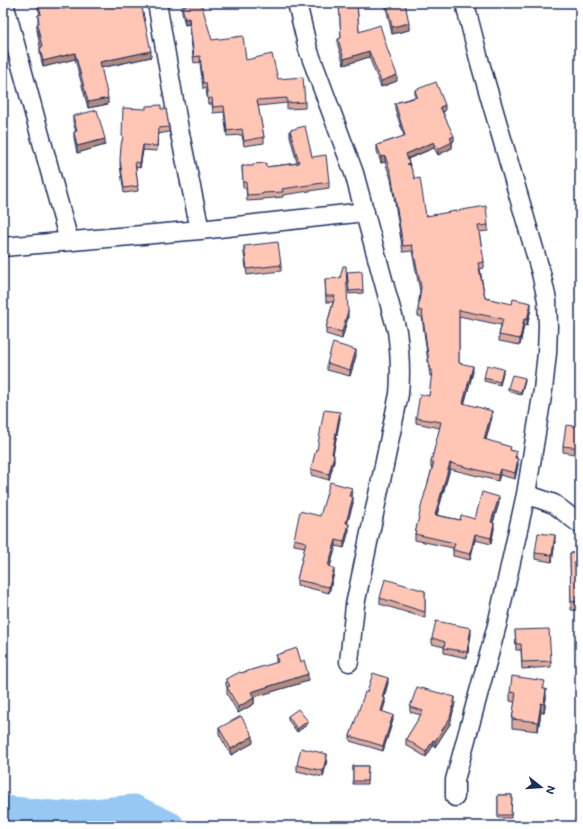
<svg xmlns="http://www.w3.org/2000/svg" width="583" height="829" viewBox="0 0 583 829" font-family="Mali,sans-serif">
<style>
.lines{fill:none;stroke-linecap:round;stroke-linejoin:round}
.river{stroke:#97c8f3;stroke-width:29}
.minor-casing{stroke:#1b2f5e;stroke-width:21}
.minor{stroke:#fff;stroke-width:18}
.wall{fill:#dba99c;stroke:#1b2f5e}
.shaded-wall{fill:#b28a7f;stroke:#1b2f5e}
.building{fill:#ffc5b5;stroke:#1b2f5e}
</style>
<rect width="100%" height="100%" fill="#fff"/>
<filter id="ink" filterUnits="userSpaceOnUse"><feTurbulence type="fractalNoise" baseFrequency=".025" numOctaves="2"/><feDisplacementMap in="SourceGraphic" scale="8" xChannelSelector="R" yChannelSelector="G"/><feConvolveMatrix kernelMatrix="1 2 1 2 8 2 1 2 1" color-interpolation-filters="sRGB"/></filter>
<g filter="url(#ink)">
<g class="lines">
<path class="river" d="M3 810 62 816 134 809 170 826"/>
<defs>
<path id="minor" d="M4 3 69 241
M157 3 179 129 200 230
M297 3 308 49 354 173 397 331C400 353 401 372 399 394L355 605 349 662
M3 247 200 230 365 212
M526 494 554 504 580 524
M455 797V780L497 625 526 494 543 390 547 353 548 326 547 300 541 273 480 63 469 20 465 3"/>
</defs>
<use href="#minor" class="minor-casing"/>
<use href="#minor" class="minor"/>
</g>
<path class="wall" d="M36 3H61L62 9 85 5V3H141L151 57 101 68 108 104 88 108 75 59 43 67 40 54V47L37 30V24L38 23V15L40 14Z
M339 3H357L359 32 397 81 381 87 369 57 344 65 338 46V39L341 38Z
M385 3H405L409 30 392 34Z
M182 7 212 40 278 79 305 102V108L287 109V103L258 106 264 137V143L244 146 242 135 227 136 224 112 213 113 212 104H208L206 88 203 89 200 62 194 63 189 24 185 25 182 13Z
M415 90 445 111 443 112 454 141 452 143V148L438 155 434 148 408 159 426 216 488 225V231L479 232 484 262V268L480 269 485 298 531 309 527 326 524 325 520 345 499 341V335L501 325 459 316V363L473 372 464 404 492 417 486 440 511 450 517 457 516 459 518 465 515 479 500 475 498 481 450 469 437 515 460 520 475 519 499 503 493 523 494 529 491 544 475 540 470 560 453 556V548L415 540V534L432 468H431V462L440 428 416 423V418L429 396 432 376H430L422 317 418 316V310L420 291 412 251 403 252 391 179 385 162 381 163 377 151V145L404 136 395 109V103L415 97Z
M146 109H161L169 127V132L158 134 157 151 143 150 140 168 136 167 138 191 124 193 120 165 122 141Z
M73 116 105 145 77 153 74 138V132H76L73 122Z
M290 130 312 157 329 182V188L283 195V197L263 199V200L247 201 246 188H243L242 166 266 167 297 163 290 136Z
M244 246 281 265V271L247 275 244 253Z
M347 275 363 290V293L349 294Z
M325 279 348 317 342 339 326 334V328L333 302H326Z
M356 356 350 376 327 370V363Z
M503 372 500 385 484 381V378Z
M525 381 521 395 508 391V388Z
M580 400V411L579 410V405Z
M340 418 333 454 334 461 329 480 311 475V469L317 450Z
M580 427V455L563 452V446Z
M352 494 351 497 353 503 347 524 349 530 344 548 336 546 330 567 334 573 329 593 297 585V580L305 547 294 545V539L320 516Z
M555 541 552 562 535 559V553Z
M570 553H580V610H571Z
M425 591V618L380 604V598Z
M515 630 551 661V667L522 669 521 650H516Z
M471 634 467 658 444 653V647L432 644V638Z
M276 655 301 662 308 681 254 697V704L238 713 227 694V687L226 685V679L241 673 276 663Z
M388 683 384 698 385 703 382 712 393 720 383 751 350 741V736L367 692Z
M545 689 546 698 544 713 541 712 538 731 512 728V719L515 702 510 701V692Z
M455 703 450 724 435 747 433 746 426 757 406 745V739L421 715 410 712V707Z
M288 716 308 724 297 732 288 720Z
M219 728 253 743 231 755 219 734Z
M578 735H580V755L578 741Z
M327 760 323 777 297 771V765Z
M353 766H368L367 784H353Z
M498 795H512L511 818H498Z"/>
<path class="shaded-wall" d="M189 18V24L185 25V19Z
M409 23V30L392 34V27Z
M151 51V57L100 68V62Z
M369 51V57L344 65V59Z
M75 53V59L43 67V61Z
M397 75V81L381 87V81Z
M108 98V104L88 108V102Z
M445 105V111L440 112V107Z
M454 136V141L452 143V148L438 155V149L450 138Z
M105 139V145L77 153V146Z
M434 142V148L406 159V154Z
M143 145V150L140 168V163Z
M385 156V162L381 163V157Z
M531 303V309L527 326V320Z
M348 311V317L342 339V332Z
M524 319V325L520 345V339Z
M356 350V356L350 376V370Z
M473 366V372L463 409V403Z
M503 369V372L500 385V382Z
M525 378V381L521 395V392Z
M492 411V417L484 445V439Z
M340 412V418L332 460V454Z
M334 455V461L329 480V474Z
M518 459V465L515 479V473Z
M450 463V469L435 520V515Z
M500 469V475L498 481V475Z
M352 488V494L349 502V496Z
M353 497V503L346 529V523Z
M499 497V503L491 528V522Z
M494 523V529L491 544V538Z
M349 524V530L344 548V542Z
M475 534V540L470 560V554Z
M555 535V541L552 562V555Z
M336 540V546L328 572V566Z
M334 568V573L329 593V587Z
M471 628V634L467 658V652Z
M308 674V681L251 698V692Z
M388 678V683L382 702V697Z
M546 689V698L544 713V704Z
M455 697V703L450 724 435 747V741Z
M254 698V704L238 713V707Z
M385 698V703L381 717V711Z
M541 703V712L538 731V722Z
M393 715V720L383 751V746Z
M308 721V724L297 732V729Z
M253 736V743L231 755V749Z
M433 740V746L426 757V752Z
M327 754V760L323 777V771Z"/>
<path class="building" d="M38 3H61L62 9 86 4V3H141L151 51 100 62 108 98 88 102 75 53 43 61 40 48 42 47 37 24 39 23 38 15 41 14Z
M196 3H201L212 40 243 36 246 60 272 54 278 79 303 77 305 102 287 103V98L257 100 264 137 244 141 242 129 227 131 224 106 213 107 212 98 208 99 206 83H203L200 56 194 57 189 18 185 19 182 7Z
M339 3H357L359 32 380 25 388 51 397 75 381 81 369 51 344 59 338 39 341 38Z
M387 3H405L409 23 392 27Z
M436 82 445 105 440 107 454 136 450 138 452 142 438 149 434 142 406 154 409 163 407 164 410 165 415 179 420 178 426 216 486 206 488 225 478 226 484 262 478 263 485 298 512 304 513 299 531 303 527 320 524 319 520 339 499 335 503 319 459 310V363L473 366 463 403 492 411 484 439 511 447 510 450 517 452 515 458 518 459 515 473 500 469 498 475 450 463 435 515 460 520 461 515 475 519 482 492 499 497 491 522 494 523 491 538 475 534 470 554 453 550 455 543 415 534 422 503 434 462H431L441 422 416 418 420 394 429 396 432 371 430 370 422 311 418 310 421 287 412 245 403 246 391 173 385 156 381 157 377 145 405 136 395 103 417 97 415 90Z
M161 105V109H166L169 127 158 128 157 146 143 145 140 163 135 162 138 186 124 188 120 160 121 146 123 136H122L123 108 146 109V106Z
M97 110 105 139 77 146 74 132 77 131 73 116Z
M305 126 312 157 326 155 329 182 282 189 283 192 263 193V194L247 195 246 182H243L242 166H253V164L266 163V167L299 163 290 130Z
M278 242 281 265 247 269 244 246Z
M343 266H346L348 311 342 332 326 328 335 296H326L325 279 340 278Z
M362 271 363 290 349 291 347 272Z
M333 343 356 350 350 370 327 363Z
M487 365 503 369 500 382 484 378Z
M512 375 525 378 521 392 508 388Z
M324 410 340 412 332 454 334 455 329 474 311 469 316 449 317 450Z
M566 425 580 427V448L563 446Z
M330 482 352 488 349 496 353 497 346 523 349 524 344 542 336 540 328 566 334 568 329 587 297 580 306 542 294 539 300 511 320 516Z
M538 533 555 535 552 555 535 553Z
M570 553H580V601L571 602Z
M385 579 425 591V612L380 598Z
M436 621 471 628 467 652 444 648 445 642 432 638Z
M549 629 551 661 522 662 521 644H516L515 630Z
M297 648 301 662 304 660 308 674 251 692 254 698 238 707 227 687 230 686 226 679 240 672 241 673 278 662 276 655Z
M373 673 388 678 382 697 385 698 381 711 393 715 383 746 350 736 365 692H367Z
M512 676 545 681 543 689H546L544 704 541 703 538 722 512 719 516 693 510 692Z
M417 687 455 697 450 718 435 741 433 740 426 752 406 739 423 711 410 707Z
M298 709 308 721 297 729 288 716Z
M241 716 253 736 231 749 219 728Z
M578 735H580V749Z
M301 748 327 754 323 771 297 765Z
M353 766H368L367 781H353Z
M498 795H512L511 815H498Z"/>
</g>
<rect width="583" height="829" fill="none" stroke="#fff" stroke-width="16"/>
<rect x="8" y="8" width="567" height="813" fill="none" stroke="#1b2f5e" stroke-width="1.5" filter="url(#ink)"/>
<g transform="translate(541 787) rotate(107)" stroke="#ffffff" stroke-width="3" paint-order="stroke">
<path d="M0-3L7 15L0 10L-7 15Z" fill="#1b2f5e"/>
<text y="-6" font-size="11" font-weight="bold" text-anchor="middle" fill="#1b2f5e">N</text>
</g>
</svg>
